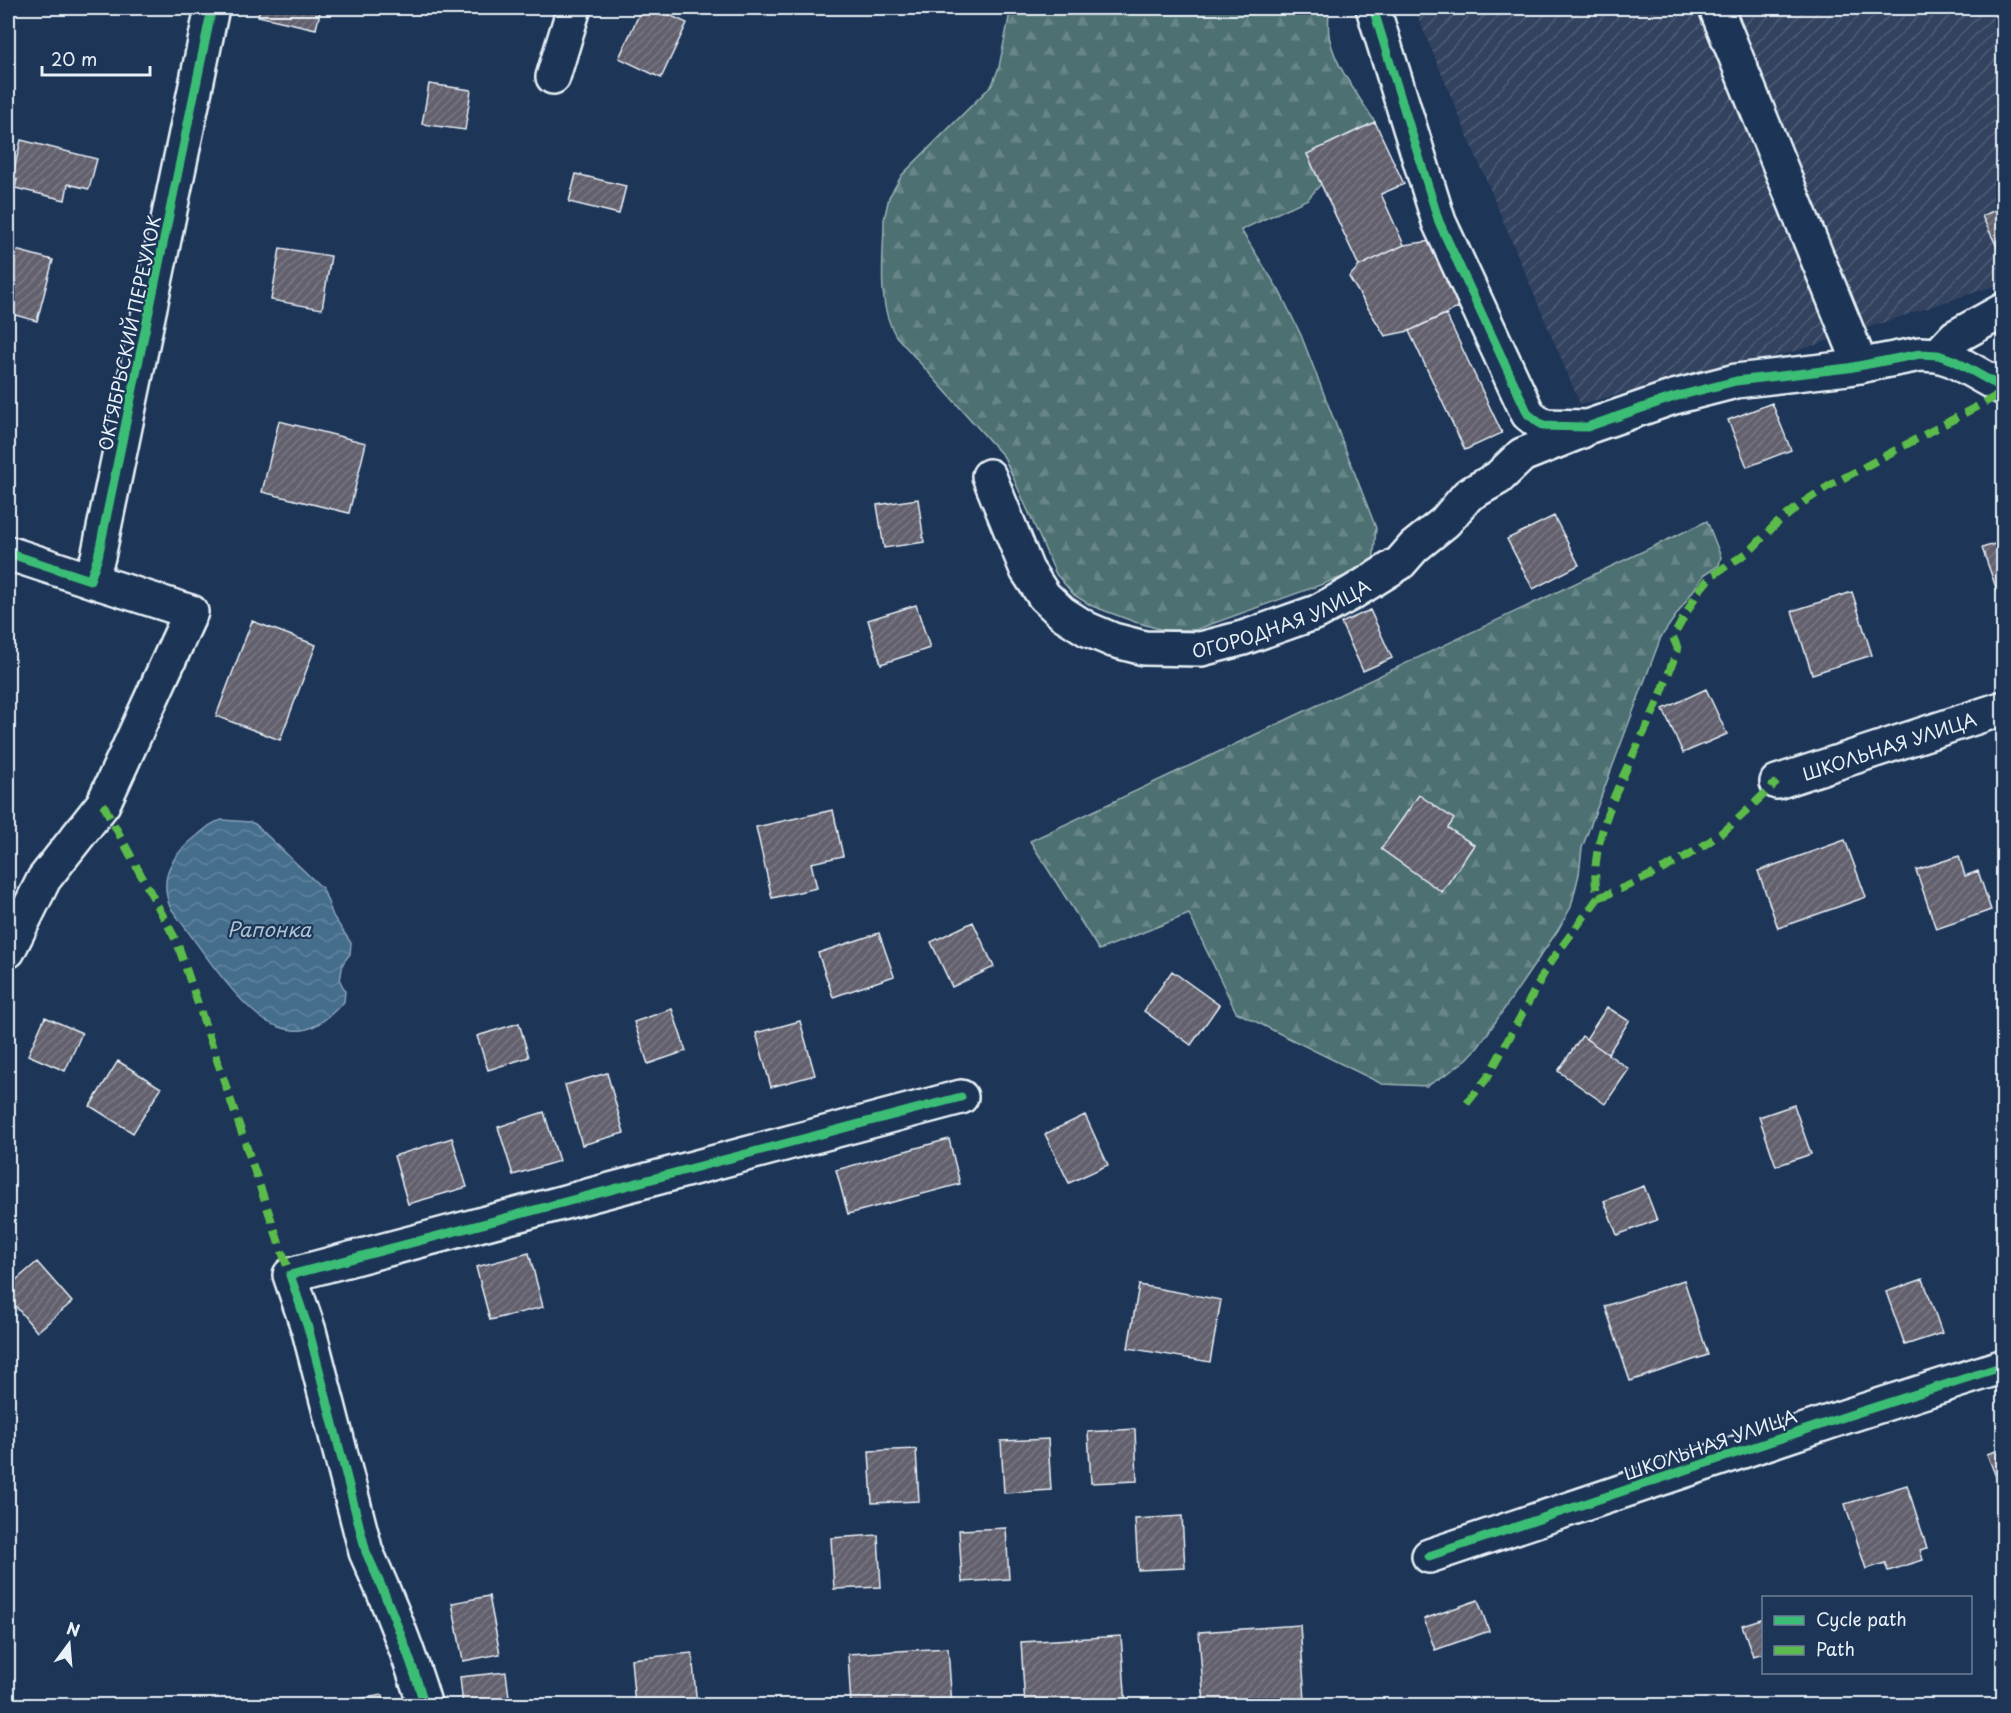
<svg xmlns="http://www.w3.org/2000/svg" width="2011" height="1713" viewBox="0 0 2011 1713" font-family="'Playpen Sans',sans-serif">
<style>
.industrial{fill:url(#industrial-furrows)}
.forest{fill:url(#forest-firs);stroke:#9bb1b5;stroke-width:1.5}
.water{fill:url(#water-waves);stroke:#86a2b8;stroke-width:1.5}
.building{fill:url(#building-hatch);stroke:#e8f1f8;stroke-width:1.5}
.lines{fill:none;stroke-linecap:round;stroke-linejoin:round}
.minor-casing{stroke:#e8f1f8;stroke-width:38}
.minor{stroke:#1d3557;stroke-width:33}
.quiet{stroke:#5cbc4b;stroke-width:8;stroke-dasharray:15 8;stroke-linecap:butt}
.cycleway-casing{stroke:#1d3557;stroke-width:13}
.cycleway{stroke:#3abd76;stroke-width:9}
.labels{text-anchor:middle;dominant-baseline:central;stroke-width:4.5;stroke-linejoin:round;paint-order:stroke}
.street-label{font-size:18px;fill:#e8f1f8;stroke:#1d3557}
.water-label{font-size:20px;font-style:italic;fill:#afc3d3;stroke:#1d3557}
</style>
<defs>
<pattern id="industrial-furrows" width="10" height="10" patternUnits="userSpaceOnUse" patternTransform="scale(1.5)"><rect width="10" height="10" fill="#32425e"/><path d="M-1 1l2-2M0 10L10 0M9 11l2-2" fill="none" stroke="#505e76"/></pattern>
<pattern id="forest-firs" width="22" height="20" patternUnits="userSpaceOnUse" patternTransform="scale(1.5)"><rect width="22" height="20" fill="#4e7172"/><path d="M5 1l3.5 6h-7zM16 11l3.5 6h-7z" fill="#688687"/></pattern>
<pattern id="water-waves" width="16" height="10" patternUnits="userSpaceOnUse" patternTransform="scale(1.5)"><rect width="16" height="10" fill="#456e8d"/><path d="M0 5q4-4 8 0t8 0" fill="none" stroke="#60839e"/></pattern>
<pattern id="building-hatch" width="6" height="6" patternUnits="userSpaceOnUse" patternTransform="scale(1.5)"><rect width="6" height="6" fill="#63616e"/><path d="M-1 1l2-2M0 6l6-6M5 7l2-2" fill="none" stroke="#797883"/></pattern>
</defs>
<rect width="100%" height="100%" fill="#1d3557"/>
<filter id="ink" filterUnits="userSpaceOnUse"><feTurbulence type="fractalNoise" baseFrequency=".0167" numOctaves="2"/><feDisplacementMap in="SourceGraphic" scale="12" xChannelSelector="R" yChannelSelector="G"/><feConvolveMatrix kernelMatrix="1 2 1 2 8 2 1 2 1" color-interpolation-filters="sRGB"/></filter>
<g filter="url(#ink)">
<path class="industrial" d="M1414 8H2003V283L1800 350 1580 404Z"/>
<path class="forest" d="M1011 8H1329C1329 18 1327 30 1330 40 1337 70 1360 97 1375 122L1307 154 1321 184 1308 199 1241 230 1280 292 1301 335 1376 528 1373 566 1195 630H1163L1135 622 1092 606 1074 595 1056 574 1004 457 896 336C876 305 884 256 884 220L889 197 902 175 992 85 999 67Z
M1707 521 1721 557 1719 565 1704 575 1661 637 1582 848 1579 874 1571 907 1558 930 1479 1046 1467 1059 1447 1074 1427 1086 1382 1084 1236 1012 1189 914 1099 950 1030 841Z"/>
<path class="water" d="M222 820 250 822 255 824 323 889 333 916 351 943 350 954 343 963 340 981 345 991 344 1002C332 1013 320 1027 303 1030 290 1032 270 1025 260 1017 227 991 196 941 170 907 158 875 173 854 198 835 205 829 212 822 222 820Z"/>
<path class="building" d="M260 8H321L316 29 258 16Z
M642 8H654L687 23 661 78 619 58Z
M429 84 471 90 465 130 422 124Z
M1375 122 1404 184 1381 194 1404 245 1359 266 1307 154Z
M21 140 97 159 89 189 68 184 65 200 15 188 17 179 12 178Z
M576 174 626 186 619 214 569 202Z
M2004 206V261L1982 216Z
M1431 241 1460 307 1409 331 1385 336 1349 277 1359 266 1404 245Z
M8 248 53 260 37 321 8 313Z
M280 248 331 256 322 309 271 300Z
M1446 314 1502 433 1465 450 1409 331Z
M1772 403 1791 450 1747 467 1728 420Z
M279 421 366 443 349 513 262 492Z
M918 499 924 542 884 548 877 505Z
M1554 516 1579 565 1533 589 1507 539Z
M2004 541V610L1982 548Z
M1852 592 1872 655 1812 674 1792 611Z
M916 605 930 648 881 664 868 620Z
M1370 610 1392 658 1363 671 1341 623Z
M252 621 316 645 280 740 216 716Z
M1706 689 1727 734 1683 753 1663 709Z
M1419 795 1454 819 1448 828 1474 845 1442 892 1381 849Z
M833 810 843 856 811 863 817 888 772 898 756 827Z
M1845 840 1866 897 1778 928 1758 871Z
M1959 856 1965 876 1978 871 1991 910 1936 929 1916 870Z
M973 922 994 967 952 987 931 942Z
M879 933 894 976 833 997 818 953Z
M1172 971 1219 1005 1191 1045 1144 1011Z
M1607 1007 1629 1021 1608 1054 1586 1039Z
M672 1009 686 1051 648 1064 634 1022Z
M45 1017 82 1033 65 1071 28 1055Z
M800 1021 815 1075 771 1087 756 1033Z
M519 1023 529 1057 488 1070 477 1036Z
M1582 1036 1629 1069 1605 1104 1558 1071Z
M118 1061 161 1088 133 1133 90 1106Z
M607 1073 624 1133 582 1145 565 1085Z
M1794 1105 1811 1154 1776 1166 1759 1117Z
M544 1112 559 1161 513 1175 498 1127Z
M1085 1115 1108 1165 1069 1183 1045 1134Z
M452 1138 467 1187 408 1204 394 1156Z
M949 1139 960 1184 848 1214 836 1170Z
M1644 1186 1657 1220 1617 1235 1604 1201Z
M529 1253 543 1307 490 1320 476 1267Z
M37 1262 72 1302 37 1332 8 1297V1287Z
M1923 1279 1942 1333 1905 1345 1886 1292Z
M1684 1280 1708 1355 1630 1381 1605 1306Z
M1139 1285 1221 1300 1210 1362 1128 1348Z
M1135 1429 1137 1481 1091 1483 1088 1432Z
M1048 1439 1051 1490 1004 1493 1001 1441Z
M2004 1439V1497L1987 1454 1999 1450Z
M916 1449 919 1501 872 1503 869 1451Z
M1907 1485 1927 1548 1920 1550 1923 1560 1888 1571 1885 1563 1866 1569 1845 1504Z
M1182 1516 1185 1568 1138 1570 1135 1519Z
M1006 1528 1009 1579 962 1582 959 1530Z
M878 1535 881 1587 834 1589 831 1538Z
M489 1596 500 1654 463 1661 452 1603Z
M1478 1600 1489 1631 1435 1650 1424 1619Z
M1764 1618V1653L1753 1656 1742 1625Z
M1300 1625 1305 1701 1204 1706 1199 1632Z
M1121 1636 1126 1706H1025L1021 1642Z
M948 1648 952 1706H851L848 1654Z
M692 1653 697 1706H635L631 1659Z
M506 1672 510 1706H463L460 1677Z
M383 1695 385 1706H312Z"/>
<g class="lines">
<defs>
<g id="minor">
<path d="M1373 8 1439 222 1528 414 1543 426 1587 427 1674 397 1736 381 1848 368 1920 354 1938 355 1953 360 2001 387 2004 386"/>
<path d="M1716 8 1861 366"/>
<path d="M553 77 574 8"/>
<path d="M1938 355 1955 337 2004 310"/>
<path id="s1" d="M989 476 1027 570 1044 596 1062 613 1087 629 1113 640 1144 648 1201 649 1243 638 1317 612 1350 594 1400 563 1414 547 1445 522 1468 495 1498 478 1522 455 1582 431"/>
<path d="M8 553 90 580 98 557 212 8"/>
<path id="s2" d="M1777 782 2004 708"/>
<path d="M8 951 44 879 103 804 191 612 90 580"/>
<path d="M1429 1556 1847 1416 2004 1366"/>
<path d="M425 1706C409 1653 389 1602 366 1552L309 1331 290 1275 961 1097"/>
</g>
</defs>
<use href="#minor" class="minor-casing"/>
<use href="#minor" class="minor"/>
<path class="quiet" d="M103 804 177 942 290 1275
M1598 898C1642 881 1688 859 1725 830 1743 816 1759 798 1777 782
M1467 1103 1488 1077 1549 964 1598 898C1583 839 1634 758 1657 704 1665 686 1670 667 1678 649L1673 637 1698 592 1711 576 1750 551 1775 525 1804 502 1827 487 2004 392"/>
<defs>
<path id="cycleway" d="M1373 8 1439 222 1528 414 1543 426 1587 427 1674 397 1736 381 1848 368 1920 354 1938 355 1953 360 2001 387 2004 386
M8 553 90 580 98 557 212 8
M1429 1556 1847 1416 2004 1366
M425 1706C409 1653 389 1602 366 1552L309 1331 290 1275 961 1097"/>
</defs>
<use href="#cycleway" class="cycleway-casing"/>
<use href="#cycleway" class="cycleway"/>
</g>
</g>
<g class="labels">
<g class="street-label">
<text transform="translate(129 333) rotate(-78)">ОКТЯБРЬСКИЙ ПЕРЕУЛОК</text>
<text stroke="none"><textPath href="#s1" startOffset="390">ОГОРОДНАЯ УЛИЦА</textPath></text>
<text stroke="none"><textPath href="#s2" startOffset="118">ШКОЛЬНАЯ УЛИЦА</textPath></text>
<text transform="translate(1710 1444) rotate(-19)">ШКОЛЬНАЯ УЛИЦА</text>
</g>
<g class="water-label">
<text x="269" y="929">Рапонка</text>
</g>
</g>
<rect width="2011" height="1713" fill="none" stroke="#1d3557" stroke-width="30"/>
<rect x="15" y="15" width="1981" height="1683" fill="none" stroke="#e8f1f8" stroke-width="2" filter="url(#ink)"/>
<rect x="1762" y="1596" width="210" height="78" fill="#1d3557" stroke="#6e8097" stroke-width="1.5"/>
<rect x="1774" y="1616" width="30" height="9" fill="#3abd76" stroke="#6e8097" stroke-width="1.5"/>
<text x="1816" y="1626" font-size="18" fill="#e8f1f8">Cycle path</text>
<rect x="1774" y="1646" width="30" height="9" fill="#5cbc4b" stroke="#6e8097" stroke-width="1.5"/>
<text x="1816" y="1656" font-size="18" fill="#e8f1f8">Path</text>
<g transform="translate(69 1644) rotate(16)" stroke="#1d3557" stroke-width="4.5" paint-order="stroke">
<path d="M0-4.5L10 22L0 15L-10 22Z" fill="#e8f1f8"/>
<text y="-9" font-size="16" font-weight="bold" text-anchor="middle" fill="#e8f1f8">N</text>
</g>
<path d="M42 66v9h108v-9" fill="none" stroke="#e8f1f8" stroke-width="3"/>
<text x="51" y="66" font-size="18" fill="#e8f1f8" stroke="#1d3557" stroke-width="4.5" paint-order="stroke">20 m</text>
</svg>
